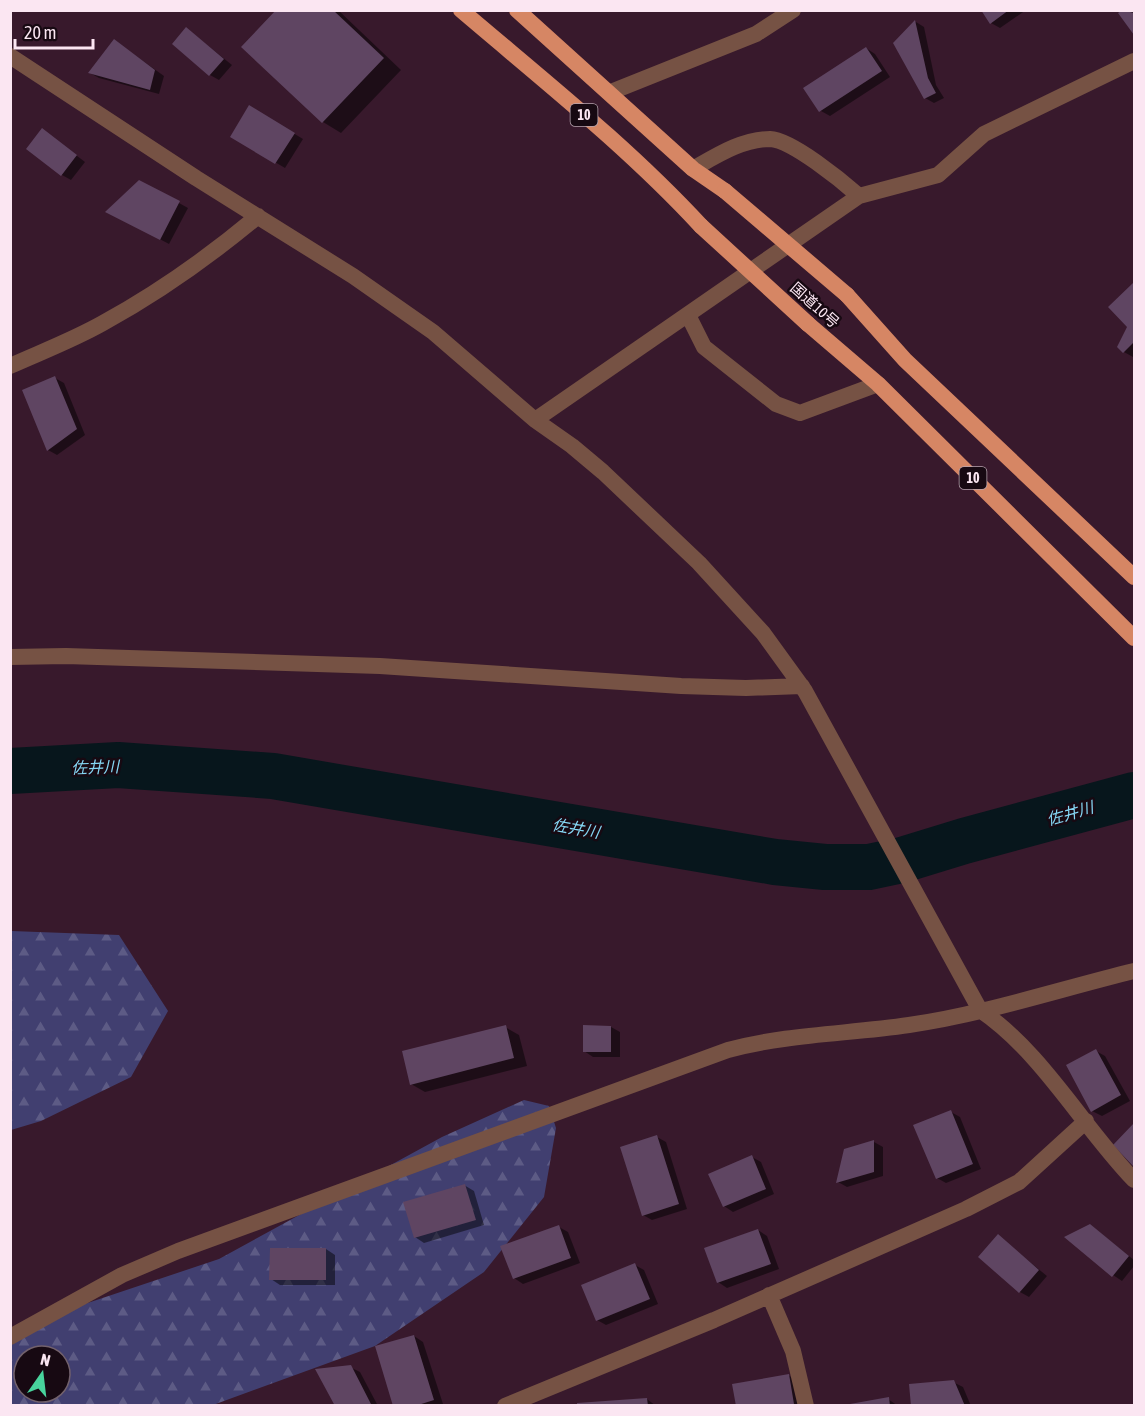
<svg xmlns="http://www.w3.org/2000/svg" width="1145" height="1416" viewBox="0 0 1145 1416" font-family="'Asap Condensed','Noto Sans JP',sans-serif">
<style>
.forest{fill:url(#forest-firs);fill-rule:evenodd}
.shadow{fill:#0007}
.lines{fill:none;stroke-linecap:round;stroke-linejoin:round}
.river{stroke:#07161c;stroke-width:46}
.building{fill:#5f4562}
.minor{stroke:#765244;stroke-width:16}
.trunk{stroke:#d68664;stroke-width:16}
.trunk-bridge{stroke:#d68664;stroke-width:16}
.labels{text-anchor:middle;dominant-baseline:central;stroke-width:5;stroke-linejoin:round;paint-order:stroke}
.shield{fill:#170912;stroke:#b7a4af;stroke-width:1.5}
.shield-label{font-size:14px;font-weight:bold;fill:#fbe6f2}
.street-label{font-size:15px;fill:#fbe6f2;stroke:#170912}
.water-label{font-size:16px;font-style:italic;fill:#85d6f3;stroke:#170912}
</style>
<defs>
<pattern id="forest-firs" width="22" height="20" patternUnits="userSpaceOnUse" patternTransform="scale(1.5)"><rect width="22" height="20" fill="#413f70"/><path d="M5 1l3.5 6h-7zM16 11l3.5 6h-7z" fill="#5d5b85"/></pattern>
</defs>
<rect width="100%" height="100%" fill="#38192c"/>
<path class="forest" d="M11 931 119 935 168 1011 131 1077 41 1121 11 1130Z
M524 1100 549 1106 556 1128 544 1197 484 1272 375 1346 213 1405 11 1406 10 1329 219 1259 442 1137ZM24 1356H60V1392H24Z"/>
<path class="shadow" d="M278 10H338L401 70 341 133 323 122 243 47Z
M983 10H1026L1000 28 991 23Z
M1124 10 1134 12V33L1120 14Z
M916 22 924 27 936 85 944 98 934 103 925 98 895 43Z
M187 29 232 65 219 80 210 75Z
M115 41 164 76 159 94 99 78 90 73Z
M866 48 875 54 890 77 830 116 821 111 805 89Z
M250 107 303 139 285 168 232 137Z
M51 136 85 162 71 180 62 175Z
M179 203 188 208 169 244 116 216Z
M1133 285 1134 356 1133 357 1124 352Z
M55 378 64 383 85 435 57 455 48 450 24 391Z
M505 1027 519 1035 527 1066 425 1092 411 1084Z
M611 1027 620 1032V1057H593L584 1051Z
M1096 1051 1105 1056 1130 1101 1102 1116 1092 1111Z
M951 1112 960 1117 981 1169 946 1183 937 1178Z
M1134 1125V1164L1115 1145Z
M657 1137 666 1142 687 1209 652 1220 643 1215Z
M874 1142 883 1147V1176L847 1187 838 1182Z
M752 1157 761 1162 774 1194 733 1212 724 1206Z
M464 1185 474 1191 484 1225 424 1243 415 1237Z
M1090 1225 1134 1260V1266L1122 1281 1113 1275Z
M559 1227 568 1232 580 1263 523 1284 514 1278Z
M758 1230 767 1236 779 1269 727 1288 718 1282Z
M998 1236 1047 1276 1029 1297 1020 1292Z
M326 1249 335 1255V1285H280L271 1279Z
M635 1265 644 1270 658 1304 606 1325 597 1320Z
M414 1336 423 1342 443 1404 395 1406Z
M350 1367 360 1372 378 1406H337Z
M788 1375 798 1381 802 1406H737Z
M953 1382 963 1387 971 1406H912Z
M647 1399 656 1406H579Z
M888 1399 898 1406H853Z"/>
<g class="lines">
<path class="river" d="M10 771 118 765 273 776 775 862 825 867H869L902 860 964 841 1134 795"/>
</g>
<path class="building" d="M276 10H333L384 58 322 123 241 47Z
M981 10H1009L990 24Z
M1122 10 1134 13V35L1118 13Z
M915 20 928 78 936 93 924 99 893 43Z
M186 27 224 59 209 76 172 44Z
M114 39 155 70 150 90 88 73Z
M866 47 882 71 819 112 803 88Z
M249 105 295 133 275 164 230 137Z
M42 128 77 155 61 176 26 149Z
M139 180 180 201 160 240 105 212Z
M1133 283 1134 342 1123 353 1117 347 1127 327 1108 307Z
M55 376 77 429 47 451 22 390Z
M506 1025 514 1058 410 1085 402 1051Z
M583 1025 611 1026V1052H583Z
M1096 1049 1121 1095 1091 1112 1066 1065Z
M951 1110 973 1164 936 1179 913 1125Z
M1134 1123V1167L1113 1145Z
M657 1135 679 1204 642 1216 620 1147Z
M874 1140V1172L836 1183 844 1149Z
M752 1155 766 1189 723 1207 708 1174Z
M465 1184 476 1220 414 1238 403 1202Z
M1090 1224 1129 1256 1112 1277 1064 1237Z
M559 1225 571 1258 513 1279 500 1246Z
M758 1229 771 1264 717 1283 704 1248Z
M998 1234 1039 1270 1019 1293 978 1257Z
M270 1248H326V1280H269Z
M635 1263 650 1299 596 1321 581 1285Z
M414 1335 434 1400 415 1406H393L375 1346Z
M351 1365 372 1406H335L315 1369Z
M789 1374 794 1404 736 1406 732 1384Z
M954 1380 965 1406H911L909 1384Z
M889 1397 890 1406H851L850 1404Z
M647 1398 648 1406H577V1403Z"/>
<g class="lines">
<path class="minor" d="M10 56 196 178 353 276 433 332 535 420 572 446 603 472 699 563 763 633 805 691 980 1010C1043 1053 1082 1126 1134 1180
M611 92 756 34 793 10
M693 169C716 156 742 139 770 139 792 140 842 181 859 196
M688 315 704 347 776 404 800 413 878 384
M10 366C41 352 73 340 103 323 158 293 210 256 258 216
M535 420 859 196 938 175 984 134 1134 61
M10 657 66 656 380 666 681 686 746 688 802 686
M769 1295 793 1351 806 1406
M10 1337 122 1275 178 1251 728 1050C787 1034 848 1034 909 1025 985 1014 1060 989 1134 971
M505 1406 714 1320 966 1209 1019 1182 1086 1121"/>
<path class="trunk" d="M461 10C543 80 628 147 701 226
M517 10 693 169 725 191
M847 295 905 360 1134 577
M808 324 878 384 1134 638"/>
<path class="trunk-bridge" d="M725 191 847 295
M701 226 808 324"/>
</g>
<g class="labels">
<g class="shield">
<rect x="570.5" y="104" width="27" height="22" rx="4.5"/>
<rect x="959.5" y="467" width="27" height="22" rx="4.5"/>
</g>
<g class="shield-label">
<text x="584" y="115">10</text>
<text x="973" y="478">10</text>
</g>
<g class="street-label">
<text transform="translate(815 305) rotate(42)">国道10号</text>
</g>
<g class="water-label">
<text transform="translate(95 767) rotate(-2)">佐井川</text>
<text transform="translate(1070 813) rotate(-16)">佐井川</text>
<text transform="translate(576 828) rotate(10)">佐井川</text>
</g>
</g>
<rect width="1145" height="1416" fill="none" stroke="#fbe6f2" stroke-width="24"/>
<g transform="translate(42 1374) rotate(14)"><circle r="28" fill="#170912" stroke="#72616c" stroke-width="1.5"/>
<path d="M0-4.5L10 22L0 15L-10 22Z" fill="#48d49d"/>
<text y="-9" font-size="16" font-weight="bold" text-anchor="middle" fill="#fbe6f2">N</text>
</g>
<path d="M15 39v9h78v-9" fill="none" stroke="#fbe6f2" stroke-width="3"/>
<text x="24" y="39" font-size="18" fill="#fbe6f2" stroke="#170912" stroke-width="4.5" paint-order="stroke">20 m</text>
</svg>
